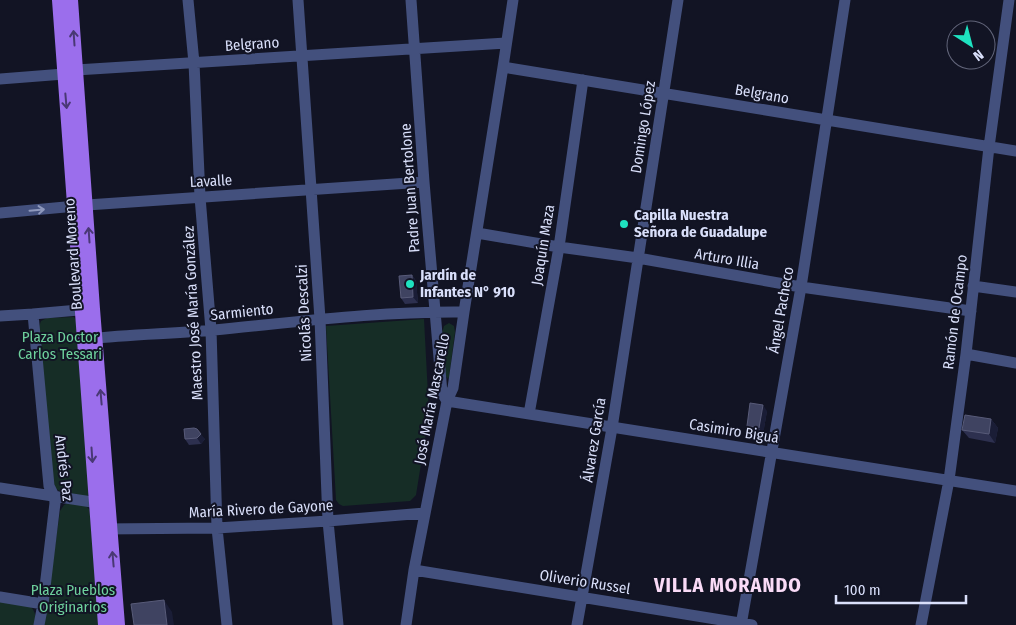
<svg xmlns="http://www.w3.org/2000/svg" width="1016" height="625" viewBox="0 0 1016 625" font-family="'Fira Sans Condensed',sans-serif">
<style>
.green{fill:#162d26}
.lines{fill:none;stroke-linecap:round;stroke-linejoin:round}
.minor{stroke:#43507d;stroke-width:11}
.major{stroke:#9b6eec;stroke-width:14}
.wall{fill:#2d304f}
.shaded-wall{fill:#1a1d36}
.building{fill:#3f4361;stroke:#585b79}
.oneway{stroke:#493874}
.oneway2{stroke:#8e98bc}
.poi-dot{fill:#1ee2c0;stroke:#121424;stroke-width:2}
.labels{text-anchor:middle;dominant-baseline:central;stroke-width:4;stroke-linejoin:round;paint-order:stroke}
.street-label{font-size:15px;fill:#d9dffa;stroke:#121424}
.poi-label{font-size:15px;font-weight:bold;fill:#d9dffa;stroke:#121424;text-anchor:start}
.park-label{font-size:15px;fill:#6ed19d;stroke:#121424}
.district-label{font-size:20px;font-weight:bold;letter-spacing:1px;fill:#fadbf7;stroke:#121424}
</style>
<rect width="100%" height="100%" fill="#121424"/>
<path class="green" d="M74 317 77 322 90 493 87 497C75 495 59 496 53 484L39 327 41 321 47 318Z
M424 319 429 414 416 495 410 501 343 506 339 504 336 500 326 326Z
M449 323 454 326 455 332 449 377 448 379 446 376 442 333 444 326Z
M70 502 86 506 90 510 100 625H44L60 511 64 505Z
M0 601 30 606C36 612 36 617 35 625H0Z"/>
<g class="lines">
<path class="minor" d="M188 0 194 63 200 197 211 330 217 528 227 625
M298 0 320 319 328 521 338 625
M411 0 424 182 442 393 447 401
M503 67 1016 151
M0 79 64 74 76 70 506 43
M0 213 87 205 424 182
M477 233 559 247 638 258 801 287 971 311
M973 286 1016 292
M33 314 49 486 54 496 55 503 43 604 39 625
M0 316 33 314 90 309
M89 339C130 334 172 334 214 330 297 322 380 311 464 312
M966 354 1016 363
M447 401 1016 491
M529 414 559 247 583 80
M0 488 105 504
M102 529 217 528 328 521 425 513
M414 570 752 625
M0 597 43 604
M406 625 414 570 447 401 453 388 464 312 503 67 513 0
M577 625 612 428 678 0
M741 625 801 287 845 0
M921 625 949 480 966 354 989 147 1009 0"/>
<path class="major" d="M59 0 105 625
M71 0 93 309 118 625"/>
</g>
<path class="wall" d="M412 275 416 281 418 303 405 304 401 298Z
M767 411 763 434 751 432 747 426Z
M991 419 998 428 995 443 969 438 962 430Z
M184 429 205 439 201 444 189 445 185 439Z"/>
<path class="shaded-wall" d="M412 275 416 281 418 303 413 297Z
M763 405 767 411 763 434 759 428Z
M991 419 998 428 995 443 989 434Z
M201 434 205 439 201 444 197 438Z
M164 600 172 612 174 625H167Z"/>
<path class="building" d="M412 275 413 297 401 298 399 276Z
M750 403 763 405 759 428 747 426Z
M965 415 991 419 989 434 962 430Z
M194 428 197 429 201 434 197 438 185 439 184 429Z
M164 600 167 625H134L131 604Z"/>
<defs><path id="oneway-shaft" d="M-6 0H5M1.5-3L5.5 0L1.5 3" fill="none" stroke-width="1.6" stroke-linecap="round" stroke-linejoin="round" transform="scale(1.25)"/></defs>
<g class="oneway">
<use href="#oneway-shaft" transform="translate(74 38) rotate(-94)"/>
<use href="#oneway-shaft" transform="translate(66 101) rotate(85)"/>
<use href="#oneway-shaft" transform="translate(89 235) rotate(-94)"/>
<use href="#oneway-shaft" transform="translate(101 397) rotate(-95)"/>
<use href="#oneway-shaft" transform="translate(92 455) rotate(86)"/>
<use href="#oneway-shaft" transform="translate(113 559) rotate(-95)"/>
</g>
<use class="oneway2" href="#oneway-shaft" transform="translate(37 210) rotate(-5)"/>
<g class="poi-dot">
<circle cx="624" cy="224" r="5"/>
<circle cx="410" cy="284" r="5"/>
</g>
<g class="labels">
<g class="street-label">
<text transform="translate(252 44) rotate(-4)">Belgrano</text>
<text transform="translate(762 94) rotate(10)">Belgrano</text>
<text transform="translate(643 127) rotate(-81)">Domingo López</text>
<text transform="translate(211 181) rotate(-3)">Lavalle</text>
<text transform="translate(410 188) rotate(-94)">Padre Juan Bertolone</text>
<text transform="translate(543 245) rotate(-81)">Joaquín Maza</text>
<text transform="translate(73 254) rotate(-94)">Boulevard Moreno</text>
<text transform="translate(727 259) rotate(10)">Arturo Illia</text>
<text transform="translate(781 310) rotate(-80)">Ángel Pacheco</text>
<text transform="translate(242 312) rotate(-6)">Sarmiento</text>
<text transform="translate(955 312) rotate(-83)">Ramón de Ocampo</text>
<text transform="translate(193 313) rotate(-93)">Maestro José María González</text>
<text transform="translate(304 313) rotate(-93)">Nicolás Descalzi</text>
<text transform="translate(432 399) rotate(-79)">José María Mascarello</text>
<text transform="translate(734 431) rotate(9)">Casimiro Biguá</text>
<text transform="translate(594 440) rotate(-81)">Álvarez García</text>
<text transform="translate(64 468) rotate(83)">Andrés Paz</text>
<text transform="translate(261 509) rotate(-3)">María Rivero de Gayone</text>
<text transform="translate(585 582) rotate(9)">Oliverio Russel</text>
</g>
<g class="poi-label">
<text x="634" y="215">Capilla Nuestra<tspan x="634" dy="17">Señora de Guadalupe</tspan></text>
<text x="420" y="275">Jardín de<tspan x="420" dy="17">Infantes N° 910</tspan></text>
</g>
<g class="park-label">
<text x="60" y="337">Plaza Doctor<tspan x="60" dy="17">Carlos Tessari</tspan></text>
<text x="73" y="590">Plaza Pueblos<tspan x="73" dy="17">Originarios</tspan></text>
</g>
<g class="district-label">
<text x="728" y="585">VILLA MORANDO</text>
</g>
</g>
<g transform="translate(971 45) rotate(144)"><circle r="24" fill="#121424" stroke="#62657a"/>
<path d="M0-4L9 19L0 12L-9 19Z" fill="#1ee2c0"/>
<text y="-8" font-size="14" font-weight="bold" text-anchor="middle" fill="#d9dffa">N</text>
</g>
<path d="M836 595v8h130v-8" fill="none" stroke="#d9dffa" stroke-width="2.5"/>
<text x="844" y="595" font-size="15" fill="#d9dffa" stroke="#121424" stroke-width="4" paint-order="stroke">100 m</text>
</svg>
